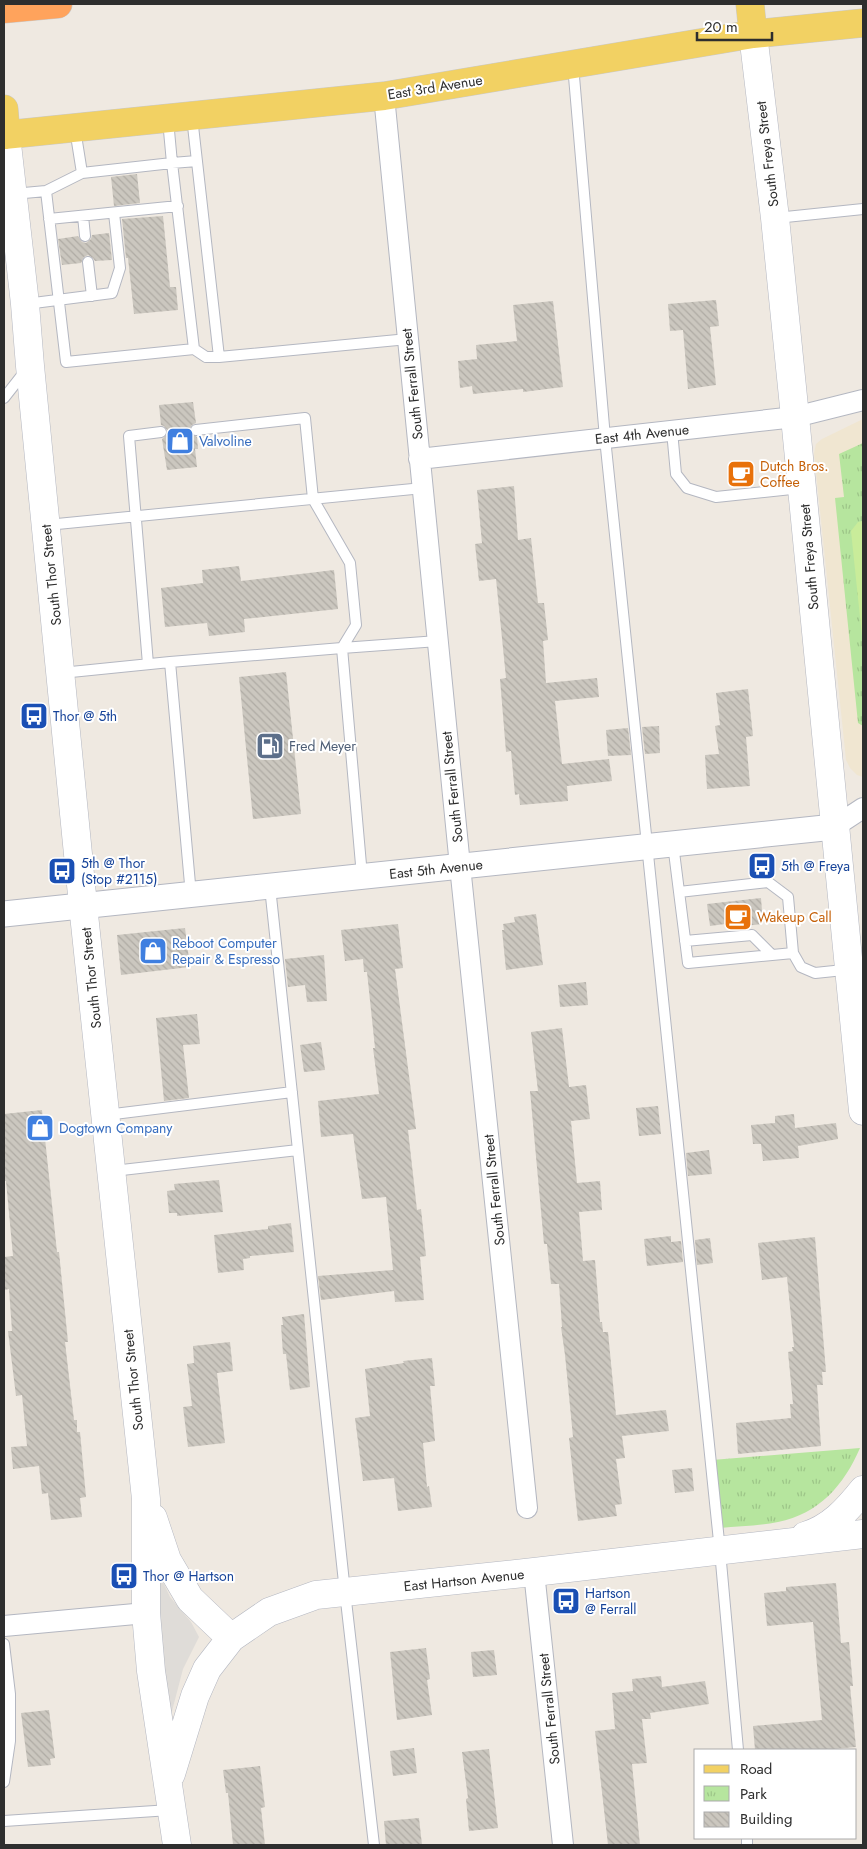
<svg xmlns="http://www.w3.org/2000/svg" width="867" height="1849" viewBox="0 0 867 1849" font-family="Jost,sans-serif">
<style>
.education{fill:#f0e6d1}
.park{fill:url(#park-tufts)}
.pitch{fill:#c9ec9a}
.plaza{fill:#dfdcd8}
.building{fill:url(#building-back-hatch)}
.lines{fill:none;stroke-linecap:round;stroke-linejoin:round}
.service-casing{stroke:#b4b7c1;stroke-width:12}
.minor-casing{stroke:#b4b7c1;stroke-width:22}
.tertiary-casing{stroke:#b4b7c1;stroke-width:27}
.secondary-casing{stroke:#b4b7c1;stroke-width:29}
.primary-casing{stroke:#c9c9c9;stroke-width:29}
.motorway-casing{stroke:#c9c9c9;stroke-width:29}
.service{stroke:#fff;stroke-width:10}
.minor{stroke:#fff;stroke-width:20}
.tertiary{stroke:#fff;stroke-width:25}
.secondary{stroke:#fff;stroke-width:28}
.primary{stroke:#f2d163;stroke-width:28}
.motorway{stroke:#ffa35c;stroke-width:28}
.labels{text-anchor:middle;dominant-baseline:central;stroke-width:4;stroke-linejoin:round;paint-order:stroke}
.street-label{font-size:14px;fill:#2e2e2e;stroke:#fff}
.shop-label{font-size:14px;fill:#366cbe;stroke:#fff;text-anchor:start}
.food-label{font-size:14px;fill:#c56008;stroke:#fff;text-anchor:start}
.transit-label{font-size:14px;fill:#164399;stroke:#fff;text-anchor:start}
.service-label{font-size:14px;fill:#4e5e75;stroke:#fff;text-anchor:start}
</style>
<defs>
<pattern id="park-tufts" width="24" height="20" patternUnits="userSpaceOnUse" patternTransform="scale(1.25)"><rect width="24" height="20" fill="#b6e59e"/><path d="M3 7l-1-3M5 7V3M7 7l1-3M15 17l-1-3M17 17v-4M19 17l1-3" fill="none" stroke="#9dc588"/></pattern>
<pattern id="building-back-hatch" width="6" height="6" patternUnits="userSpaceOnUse" patternTransform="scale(1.25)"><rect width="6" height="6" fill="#cbc7bf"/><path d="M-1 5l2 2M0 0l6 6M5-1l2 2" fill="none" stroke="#afaba4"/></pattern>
</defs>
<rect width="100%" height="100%" fill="#efe9e1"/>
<path class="education" d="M863 419V777L857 775 850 768 846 760 814 453 816 444 822 439Z"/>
<path class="park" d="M863 443V726L858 723 835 498 844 497 839 454Z
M860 1448C844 1485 819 1514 778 1522 759 1526 739 1526 720 1528L712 1460Z"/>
<path class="pitch" d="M863 521V646L851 531 858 522Z"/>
<path class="plaza" d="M151 1556 170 1597 191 1622 199 1637 183 1669 166 1734Z"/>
<path class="building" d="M137 174 140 203 114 206 111 177Z
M163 216 170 287H176L178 310 134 314 128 258H126L122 219Z
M109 233 112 260 95 261 93 258 88 255 84 257 81 263 62 265 58 239 78 236 82 242 86 243 91 239 92 235Z
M716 300 719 326 710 327 716 385 688 389 683 330 670 331 668 304Z
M553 301 563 387 523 392V389L473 394 472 386 460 388 458 361 477 359 476 345 517 341 513 305Z
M193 402 196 423 192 425 189 430 191 434 197 437 198 449H195L197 467 167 470 162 439 167 435 168 431 164 426 161 425 159 405Z
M514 486 518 540 531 538 538 603H544L548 640 543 641 546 683 597 678 599 697 555 701 562 764 609 759 612 781 567 786 568 801 520 805 519 794 515 795 511 751 506 752 500 679 506 678 496 579 479 581 475 544 482 543 477 490Z
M239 566 241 581 334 570 338 609 244 619 245 632 209 636 207 623 165 627 161 588 203 583 202 570Z
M286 672 301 814 253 819 239 677Z
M748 689 753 736 746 737 750 786 707 789 705 755 719 754 715 726 720 725 716 693Z
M659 726 660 753 645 754 642 727Z
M628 728 631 755 608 756 606 730Z
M761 898 763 924 725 928V924L710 926 707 904Z
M536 914 543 965 506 970 502 930H504L503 924 515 922 514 917Z
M398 924 403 968 395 969 416 1129 408 1130 417 1210 421 1209 426 1256 420 1257 424 1300 395 1302 394 1291 321 1300 318 1276 393 1270 386 1197 362 1199 353 1134 321 1137 318 1101 379 1094 373 1048H375L367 972H364L363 959 345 961 341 930Z
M185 928 190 967 121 975 117 935Z
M324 955 327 1001 307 1002 305 985 288 987 285 959Z
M586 982 588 1005 560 1007 558 985Z
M197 1014 200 1044 183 1045 189 1098 164 1101 156 1018Z
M562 1028 569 1087 586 1085 590 1119 571 1121 577 1183 600 1181 602 1210 579 1212 583 1261 595 1260 600 1322H602L603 1332H608L616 1415 666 1410 669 1431 622 1436 625 1458 616 1459 622 1504 615 1505 617 1516 578 1521 569 1438 573 1437 565 1355 561 1327H562L559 1284H551L547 1244H544L530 1091H538L531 1032Z
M321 1042 325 1070 304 1072 300 1045Z
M658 1106 661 1134 639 1136 636 1108Z
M42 1110 57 1252H59L68 1342H65L74 1420H77V1432H80L86 1497 80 1498 82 1517 51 1520 48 1493 42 1494 39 1466 13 1469 11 1447 27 1446 22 1395 16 1396 8 1331H12L9 1289 4 1290V1257L13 1256 6 1181H4V1114Z
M794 1114 795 1128 836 1123 838 1139 798 1146 799 1158 763 1161 761 1144H753L751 1125 775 1123V1116Z
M709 1150 712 1174 688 1176 686 1153Z
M219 1180 223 1212 177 1216V1213H169L167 1191 175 1190 174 1184Z
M291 1223 294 1252 250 1256V1258L243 1259 244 1270 218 1273 214 1235 268 1229V1226Z
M671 1236V1242L681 1241 683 1262 647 1266 644 1239Z
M815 1237 826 1372H822L823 1385H817L821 1446 738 1454 736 1423 791 1418 790 1404H793L788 1352 793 1351 792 1347H794L787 1277 762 1280 758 1243Z
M710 1238 713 1263 697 1265 695 1240Z
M304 1314 310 1387 290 1390 286 1354H283L281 1325H283L282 1317Z
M230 1342 233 1371 217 1373 225 1443 188 1447 183 1407 192 1406 187 1364 194 1363 193 1346Z
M432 1358 435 1386H430L435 1441 423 1443 427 1487 429 1486 432 1507 398 1511 394 1478 363 1481 355 1418 370 1416 365 1369 404 1363 403 1361Z
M692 1468 694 1491 675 1493 672 1470Z
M836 1583 841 1643 849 1642 853 1686H850L856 1747 823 1750H755L753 1726 822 1720 813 1622 767 1626 764 1593 786 1591V1587Z
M426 1648 430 1679 427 1680 432 1715 397 1720 390 1652Z
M494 1650 497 1675 473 1677 471 1652Z
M661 1676 662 1687 705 1681 709 1704 650 1713 651 1719H642L647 1763 632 1764 640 1845H608L595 1731 615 1729 612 1693 633 1691 632 1679Z
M49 1710 55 1758 50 1759 51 1765 28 1767 21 1713Z
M414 1748 417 1773 393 1776 390 1751Z
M489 1749 498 1828 469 1831 466 1799 468 1798 462 1752Z
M260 1766 265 1807 261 1808 265 1845H233L228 1793H226L223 1770Z
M419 1818 422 1845H386L384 1821Z"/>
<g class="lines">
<defs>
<path id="service" d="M573 65 605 438 720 1551 738 1750
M192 117 219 357 408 339
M75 129 82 173 172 163 168 120
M82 173 46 191 66 362 194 349 172 163 197 161
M13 194 46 191
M83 216 85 236
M776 218 863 209
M49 219 178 206
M88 262 92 296
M26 304 112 293 120 268 114 213
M194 349 206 357H219
M4 398 26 370
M196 430 305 418 313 499 350 563 356 625 342 648
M672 431 676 474 687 488 716 497 801 488
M47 525 423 488
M342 648 438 641
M170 662 342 648 362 876
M148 664 129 436 161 432
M61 673 170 662 191 895
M673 844 688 963 793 953 801 967 815 973 863 968
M270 887 345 1592 374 1845
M679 892 768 882 788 897 793 953
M685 941 752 935 772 955
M106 1115 292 1092
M113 1171 298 1150
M4 1644 10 1694V1741L4 1782
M4 1821 170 1810
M747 1838V1845"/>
<path id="minor" d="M384 96 460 866 527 1508
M419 459 795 417 863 400
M834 827 863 808
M534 1572 563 1845
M4 1626 146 1613"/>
<path id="tertiary" d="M4 914 834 827"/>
<path id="secondary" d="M753 34 775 218 795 417 863 1111
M6 135 25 304 30 366 83 905 146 1499V1613L151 1671 177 1845
M153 1518 167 1560 190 1599 231 1638
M805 1536C831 1528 847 1510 863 1490
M171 1774 195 1696 207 1669 231 1638 269 1612 316 1595 534 1572 863 1534"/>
<path id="primary" d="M750 4 753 34
M4 109 6 135
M4 135 384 96 753 34 863 23"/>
<path id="motorway" d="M4 9 58 4"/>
</defs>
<use href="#service" class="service-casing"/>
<use href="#minor" class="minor-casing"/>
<use href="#tertiary" class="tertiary-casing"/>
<use href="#secondary" class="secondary-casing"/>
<use href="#primary" class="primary-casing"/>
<use href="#motorway" class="motorway-casing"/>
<use href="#service" class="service"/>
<use href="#minor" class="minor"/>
<use href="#tertiary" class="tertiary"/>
<use href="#secondary" class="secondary"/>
<use href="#primary" class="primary"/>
<use href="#motorway" class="motorway"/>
</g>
<defs>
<symbol id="shop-square" viewBox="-11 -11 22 22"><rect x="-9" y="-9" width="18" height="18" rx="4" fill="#3f7fe0" stroke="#fff"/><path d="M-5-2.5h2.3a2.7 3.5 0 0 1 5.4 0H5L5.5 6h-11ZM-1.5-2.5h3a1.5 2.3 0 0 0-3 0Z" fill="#fff"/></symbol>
<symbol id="cafe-square" viewBox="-11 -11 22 22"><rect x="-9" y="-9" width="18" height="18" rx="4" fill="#e8710a" stroke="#fff"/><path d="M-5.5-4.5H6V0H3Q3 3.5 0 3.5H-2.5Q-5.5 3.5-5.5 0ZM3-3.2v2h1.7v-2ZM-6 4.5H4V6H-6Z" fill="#fff"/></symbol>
<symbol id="bus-square" viewBox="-11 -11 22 22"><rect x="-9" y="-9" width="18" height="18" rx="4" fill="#1a4fb4" stroke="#fff"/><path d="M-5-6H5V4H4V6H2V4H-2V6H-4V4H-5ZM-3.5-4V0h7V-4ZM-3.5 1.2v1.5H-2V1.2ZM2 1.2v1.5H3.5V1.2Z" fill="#fff"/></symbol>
<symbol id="fuel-square" viewBox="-11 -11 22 22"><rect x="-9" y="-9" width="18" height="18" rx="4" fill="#5c6f8a" stroke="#fff"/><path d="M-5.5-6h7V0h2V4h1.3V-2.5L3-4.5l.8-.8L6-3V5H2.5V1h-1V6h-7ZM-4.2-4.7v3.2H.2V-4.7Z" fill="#fff"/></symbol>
</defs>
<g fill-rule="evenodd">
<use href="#shop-square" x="164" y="425" width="32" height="32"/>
<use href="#cafe-square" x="725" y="458" width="32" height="32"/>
<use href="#bus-square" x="18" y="700" width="32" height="32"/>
<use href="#fuel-square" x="254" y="730" width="32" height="32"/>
<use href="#bus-square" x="746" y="850" width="32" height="32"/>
<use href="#bus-square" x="46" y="855" width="32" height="32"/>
<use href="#cafe-square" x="722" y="901" width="32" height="32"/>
<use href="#shop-square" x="137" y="935" width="32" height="32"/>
<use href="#shop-square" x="24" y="1112" width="32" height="32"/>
<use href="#bus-square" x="108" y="1560" width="32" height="32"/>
<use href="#bus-square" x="550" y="1585" width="32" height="32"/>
</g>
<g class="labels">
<g class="street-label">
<text transform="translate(435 87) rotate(-9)">East 3rd Avenue</text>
<text transform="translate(767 154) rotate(-97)">South Freya Street</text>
<text transform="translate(412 384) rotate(-96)">South Ferrall Street</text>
<text transform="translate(642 434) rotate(-6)">East 4th Avenue</text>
<text transform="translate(809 557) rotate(-95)">South Freya Street</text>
<text transform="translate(51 575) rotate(-96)">South Thor Street</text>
<text transform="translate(452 787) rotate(-96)">South Ferrall Street</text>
<text transform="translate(436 869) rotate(-6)">East 5th Avenue</text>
<text transform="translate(91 978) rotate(-96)">South Thor Street</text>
<text transform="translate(494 1190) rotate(-96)">South Ferrall Street</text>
<text transform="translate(133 1380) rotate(-96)">South Thor Street</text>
<text transform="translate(464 1580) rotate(-6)">East Hartson Avenue</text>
<text transform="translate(549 1709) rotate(-96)">South Ferrall Street</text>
</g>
<g class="shop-label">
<text x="199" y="441">Valvoline</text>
<text x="172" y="943">Reboot Computer<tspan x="172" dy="16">Repair &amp; Espresso</tspan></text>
<text x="59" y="1128">Dogtown Company</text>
</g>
<g class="food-label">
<text x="760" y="466">Dutch Bros.<tspan x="760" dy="16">Coffee</tspan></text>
<text x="757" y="917">Wakeup Call</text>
</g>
<g class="transit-label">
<text x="53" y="716">Thor @ 5th</text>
<text x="81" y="863">5th @ Thor<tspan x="81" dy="16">(Stop #2115)</tspan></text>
<text x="781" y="866">5th @ Freya</text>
<text x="143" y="1576">Thor @ Hartson</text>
<text x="585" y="1593">Hartson<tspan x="585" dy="16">@ Ferrall</tspan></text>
</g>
<g class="service-label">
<text x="289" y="746">Fred Meyer</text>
</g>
</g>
<rect width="867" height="1849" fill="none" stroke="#2e2e2e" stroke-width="10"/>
<rect x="694" y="1749" width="162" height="90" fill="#ffffff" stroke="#ababab"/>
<rect x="704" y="1765" width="25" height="8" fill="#f2d163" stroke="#ababab"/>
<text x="740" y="1774" font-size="15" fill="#2e2e2e">Road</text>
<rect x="704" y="1786" width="25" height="15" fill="url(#park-tufts)" stroke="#ababab"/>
<text x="740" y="1799" font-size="15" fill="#2e2e2e">Park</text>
<rect x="704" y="1812" width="25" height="15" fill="url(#building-back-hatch)" stroke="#ababab"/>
<text x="740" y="1824" font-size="15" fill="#2e2e2e">Building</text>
<path d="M697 32v8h75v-8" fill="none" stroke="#2e2e2e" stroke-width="2.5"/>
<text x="704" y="32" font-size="15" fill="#2e2e2e" stroke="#ffffff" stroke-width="4" paint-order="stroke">20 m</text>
</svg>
